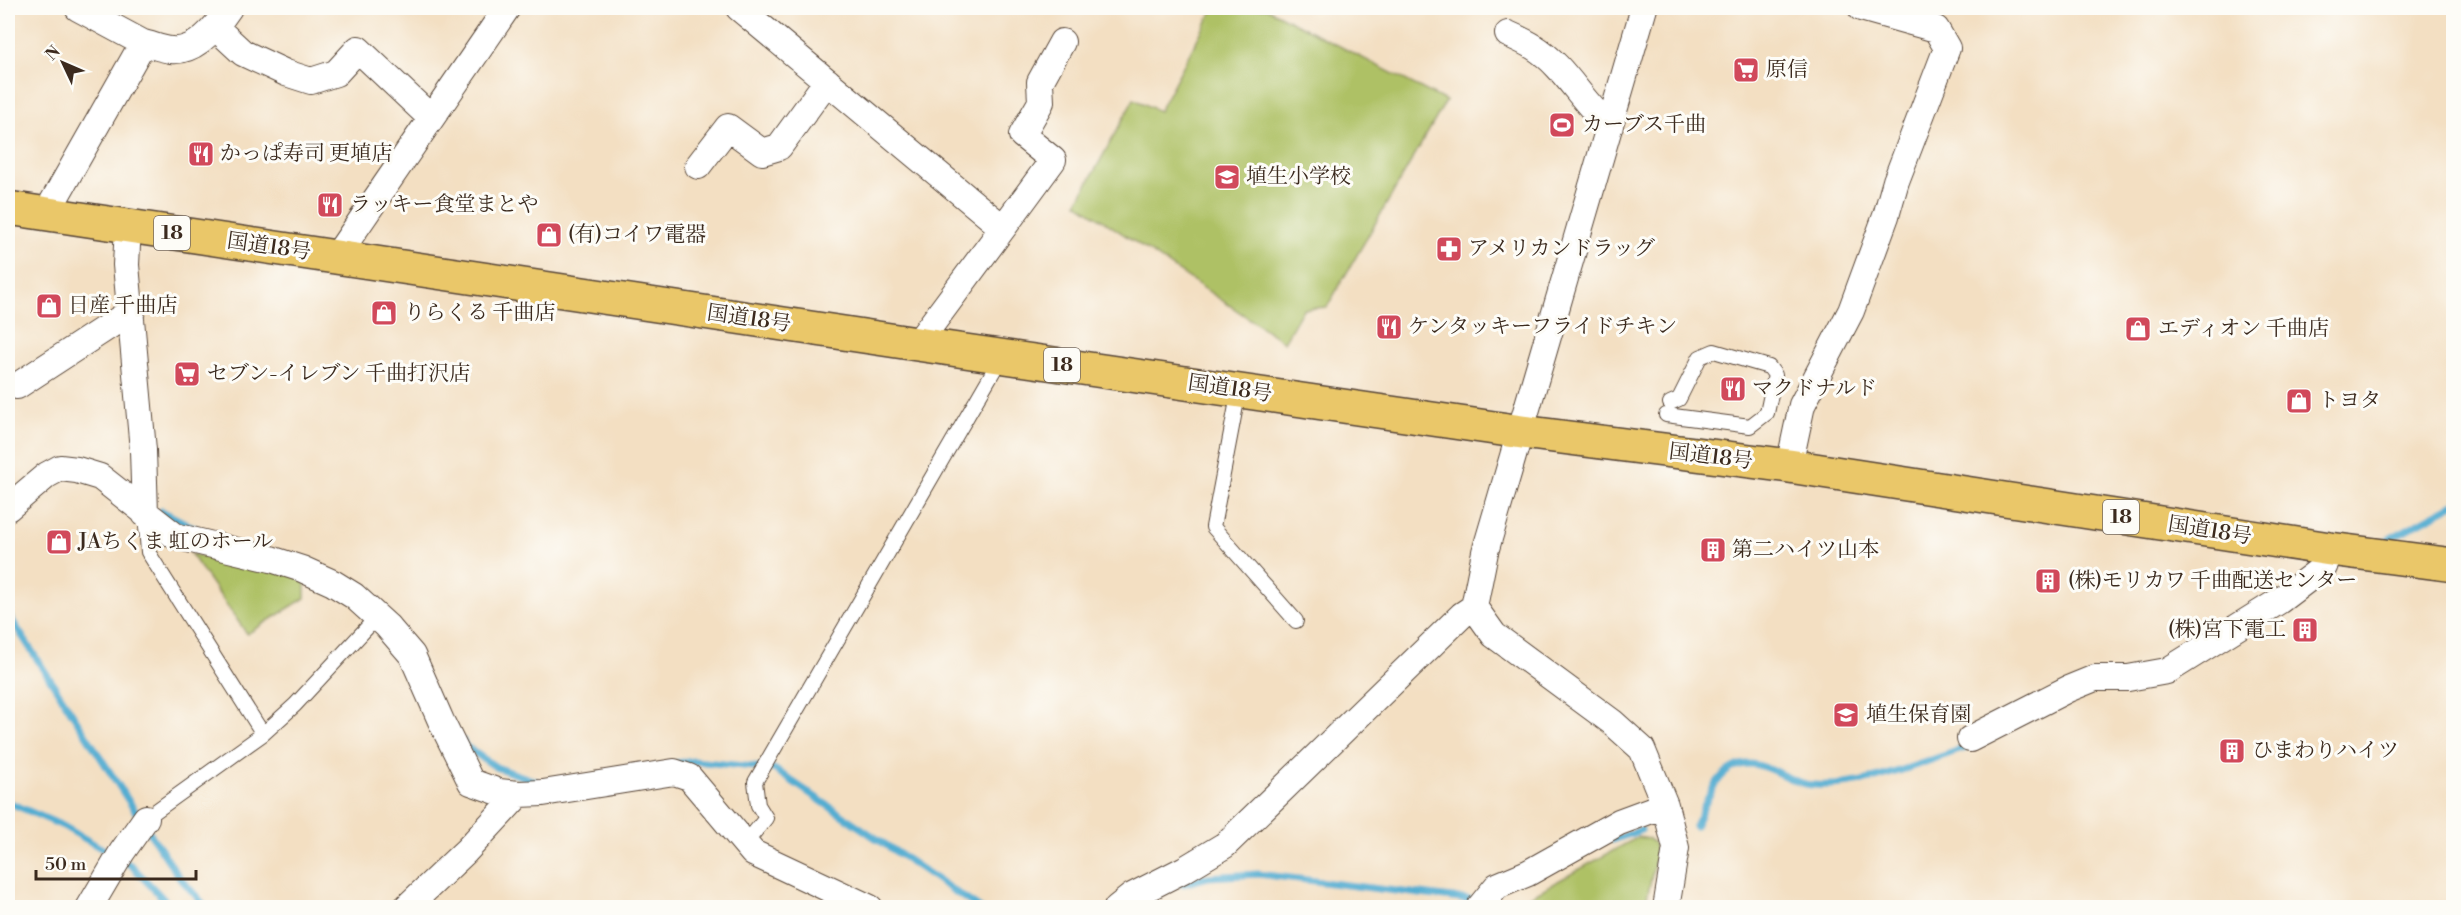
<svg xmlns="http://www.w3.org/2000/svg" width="2461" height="915" viewBox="0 0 2461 915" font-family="'Libre Bodoni','Noto Serif JP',serif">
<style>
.green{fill:#aec165;stroke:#747642;stroke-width:1.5}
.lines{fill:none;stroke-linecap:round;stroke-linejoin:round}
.stream{stroke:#54add1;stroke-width:7}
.service-casing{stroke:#574537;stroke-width:16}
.minor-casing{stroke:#574537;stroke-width:28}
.trunk-casing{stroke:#574537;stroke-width:36}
.service{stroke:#fff;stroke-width:14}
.minor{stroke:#fff;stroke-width:26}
.trunk{stroke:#eac769;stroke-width:33}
.labels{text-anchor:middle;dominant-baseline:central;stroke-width:6;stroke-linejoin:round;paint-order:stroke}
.shield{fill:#fdfcf7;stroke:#75695f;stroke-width:1.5}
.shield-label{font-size:20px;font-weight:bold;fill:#3b2a1e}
.poi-label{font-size:21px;fill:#3b2a1e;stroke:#fdfcf7;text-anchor:start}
.street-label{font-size:21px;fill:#3b2a1e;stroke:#fdfcf7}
</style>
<rect width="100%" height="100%" fill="#fdfcf7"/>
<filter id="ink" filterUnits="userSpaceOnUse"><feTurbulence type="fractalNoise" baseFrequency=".0167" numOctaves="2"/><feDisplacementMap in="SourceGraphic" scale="12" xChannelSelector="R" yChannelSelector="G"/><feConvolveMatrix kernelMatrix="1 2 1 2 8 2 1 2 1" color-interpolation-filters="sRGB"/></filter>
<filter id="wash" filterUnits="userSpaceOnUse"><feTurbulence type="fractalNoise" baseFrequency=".008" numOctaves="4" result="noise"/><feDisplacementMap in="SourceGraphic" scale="24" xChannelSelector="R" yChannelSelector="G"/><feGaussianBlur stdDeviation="1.35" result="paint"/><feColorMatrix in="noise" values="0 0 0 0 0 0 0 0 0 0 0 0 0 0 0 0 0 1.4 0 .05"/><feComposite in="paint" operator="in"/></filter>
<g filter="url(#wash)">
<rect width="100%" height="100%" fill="#f3dfc2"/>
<path class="green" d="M1214 8H1266L1446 101 1327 307 1303 309 1284 342 1077 203 1134 99 1159 111Z
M191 554 293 575 305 580V598L247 634Z
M1638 837 1649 839 1655 844 1656 856 1645 907 1511 908 1508 903 1529 897Z"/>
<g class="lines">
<path class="stream" d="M162 511 195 528
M2387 540 2454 504
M8 614 139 817
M463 741 465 746 496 767 538 782
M677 763 694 761 774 769 979 908
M8 802 63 826 132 866 172 908
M145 826 180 878 207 908
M1695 826C1704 808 1713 779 1731 769 1760 752 1785 784 1814 785 1867 788 1919 763 1969 747
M1613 840 1641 830
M1182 884 1208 877 1258 874 1477 901"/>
</g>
</g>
<g filter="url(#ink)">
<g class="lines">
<defs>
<path id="service" d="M1239 390 1213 527 1296 621
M1666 415 1750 426 1767 413 1775 375 1769 367 1714 351 1700 357 1679 399 1670 403
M145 514 148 552 263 734
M146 818 263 734 295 705 377 617
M745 844 766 818 758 805 755 782 1001 358"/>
<path id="minor" d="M739 8 1003 228 917 344
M216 28 243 53 286 73 311 81 336 73 358 49 431 118
M1508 34C1517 38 1526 42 1534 47 1565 66 1582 103 1610 126
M143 43C152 45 162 49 171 50 196 53 217 26 229 8
M698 166 728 127 762 152 779 147 827 81
M46 214 143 43 78 8
M128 226 126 265 143 450 145 514
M1003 228 1053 160 1022 135 1041 102 1040 82 1062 42
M336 257 507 8
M17 386 132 311
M1789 466 1802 405 1851 311 1886 216 1896 181 1947 48 1936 29 1861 8
M8 508 47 475 60 468 77 470 100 477 175 536 271 559 302 569 333 583 354 596 387 626 412 655 441 721 471 782 499 792 519 794
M1474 607 1494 635 1612 722 1642 749 1665 805 1676 848 1666 908
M1970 739 2068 689 2095 678H2128L2167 671 2279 601 2324 567 2330 549
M89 908 122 852 146 818
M406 908 466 851 519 794 543 793 674 772 689 777 753 853 870 908
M1117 908 1132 896 1185 869 1225 845 1462 615 1474 607 1485 552 1644 8
M1479 908 1497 886 1528 873 1619 822 1665 805"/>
<path id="trunk" d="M8 208 917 344 1522 432 1789 466 2330 549 2454 565"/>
</defs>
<use href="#service" class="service-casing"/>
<use href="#minor" class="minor-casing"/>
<use href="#trunk" class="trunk-casing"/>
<use href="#service" class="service"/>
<use href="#minor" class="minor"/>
<use href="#trunk" class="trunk"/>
</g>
</g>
<defs>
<symbol id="supermarket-square" viewBox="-11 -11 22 22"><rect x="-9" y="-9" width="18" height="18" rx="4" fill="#d1495b" stroke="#fdfcf7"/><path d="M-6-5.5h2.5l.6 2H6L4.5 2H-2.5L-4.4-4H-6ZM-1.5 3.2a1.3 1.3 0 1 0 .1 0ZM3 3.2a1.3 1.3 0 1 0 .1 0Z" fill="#fff"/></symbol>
<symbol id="stadium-square" viewBox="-11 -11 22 22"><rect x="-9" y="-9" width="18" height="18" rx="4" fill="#d1495b" stroke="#fdfcf7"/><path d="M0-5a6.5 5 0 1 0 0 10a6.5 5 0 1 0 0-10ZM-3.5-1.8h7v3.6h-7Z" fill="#fff"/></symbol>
<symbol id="restaurant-square" viewBox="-11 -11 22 22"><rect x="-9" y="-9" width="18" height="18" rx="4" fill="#d1495b" stroke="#fdfcf7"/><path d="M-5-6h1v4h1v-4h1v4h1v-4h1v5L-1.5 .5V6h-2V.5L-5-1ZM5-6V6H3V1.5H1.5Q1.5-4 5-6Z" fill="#fff"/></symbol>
<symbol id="school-square" viewBox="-11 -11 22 22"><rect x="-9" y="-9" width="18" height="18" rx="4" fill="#d1495b" stroke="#fdfcf7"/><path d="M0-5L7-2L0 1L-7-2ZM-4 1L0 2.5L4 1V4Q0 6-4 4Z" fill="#fff"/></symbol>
<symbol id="shop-square" viewBox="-11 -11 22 22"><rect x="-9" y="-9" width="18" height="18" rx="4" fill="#d1495b" stroke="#fdfcf7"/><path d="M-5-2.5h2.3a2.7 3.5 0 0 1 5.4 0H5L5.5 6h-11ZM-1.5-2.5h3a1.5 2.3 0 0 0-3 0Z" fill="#fff"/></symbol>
<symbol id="pharmacy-square" viewBox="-11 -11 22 22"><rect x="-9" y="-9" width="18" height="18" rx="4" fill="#d1495b" stroke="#fdfcf7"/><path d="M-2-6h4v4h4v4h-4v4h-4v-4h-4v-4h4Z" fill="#fff"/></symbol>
<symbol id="building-square" viewBox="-11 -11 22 22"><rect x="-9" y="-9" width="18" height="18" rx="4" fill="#d1495b" stroke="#fdfcf7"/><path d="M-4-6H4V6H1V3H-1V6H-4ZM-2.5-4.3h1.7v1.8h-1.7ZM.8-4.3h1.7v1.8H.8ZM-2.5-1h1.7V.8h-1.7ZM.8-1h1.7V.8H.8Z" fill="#fff"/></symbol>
</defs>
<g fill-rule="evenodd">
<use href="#supermarket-square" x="1731" y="55" width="30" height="30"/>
<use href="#stadium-square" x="1547" y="110" width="30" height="30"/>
<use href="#restaurant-square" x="186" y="139" width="30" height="30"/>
<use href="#school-square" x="1212" y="162" width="30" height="30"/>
<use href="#restaurant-square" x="315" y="190" width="30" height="30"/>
<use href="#shop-square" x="534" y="220" width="30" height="30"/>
<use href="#pharmacy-square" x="1434" y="234" width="30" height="30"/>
<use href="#shop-square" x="34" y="291" width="30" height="30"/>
<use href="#shop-square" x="369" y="298" width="30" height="30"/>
<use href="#restaurant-square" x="1374" y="312" width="30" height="30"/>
<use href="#shop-square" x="2123" y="314" width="30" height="30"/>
<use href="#supermarket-square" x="172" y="359" width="30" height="30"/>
<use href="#restaurant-square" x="1718" y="374" width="30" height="30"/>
<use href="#shop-square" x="2284" y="386" width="30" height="30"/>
<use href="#shop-square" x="44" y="527" width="30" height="30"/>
<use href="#building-square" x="1698" y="535" width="30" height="30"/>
<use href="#building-square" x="2033" y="566" width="30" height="30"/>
<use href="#building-square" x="2290" y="615" width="30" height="30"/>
<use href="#school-square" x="1831" y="700" width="30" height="30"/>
<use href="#building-square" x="2217" y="736" width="30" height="30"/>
</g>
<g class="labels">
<g class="shield">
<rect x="154" y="216" width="36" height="34" rx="4.5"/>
<rect x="1044" y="348" width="36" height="34" rx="4.5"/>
<rect x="2103" y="500" width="36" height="34" rx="4.5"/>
</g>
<g class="shield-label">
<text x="172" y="233">18</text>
<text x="1062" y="365">18</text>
<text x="2121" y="517">18</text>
</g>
<g class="poi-label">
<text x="1766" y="70">原信</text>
<text x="1582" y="125">カーブス千曲</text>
<text x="220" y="154">かっぱ寿司 更埴店</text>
<text x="1246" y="177">埴生小学校</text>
<text x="350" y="205">ラッキー食堂まとや</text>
<text x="568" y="235">(有)コイワ電器</text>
<text x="1468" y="249">アメリカンドラッグ</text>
<text x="68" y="306">日産 千曲店</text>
<text x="404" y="313">りらくる 千曲店</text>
<text x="1408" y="327">ケンタッキーフライドチキン</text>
<text x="2158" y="329">エディオン 千曲店</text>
<text x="207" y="374">セブン-イレブン 千曲打沢店</text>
<text x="1752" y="389">マクドナルド</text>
<text x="2318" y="401">トヨタ</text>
<text x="78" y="542">JAちくま 虹のホール</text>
<text x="1732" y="550">第二ハイツ山本</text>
<text x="2068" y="581">(株)モリカワ 千曲配送センター</text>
<text x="2286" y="630" text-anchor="end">(株)宮下電工</text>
<text x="1866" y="715">埴生保育園</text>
<text x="2252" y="751">ひまわりハイツ</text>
</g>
<g class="street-label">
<text transform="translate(269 247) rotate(8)">国道18号</text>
<text transform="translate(749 319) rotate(8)">国道18号</text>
<text transform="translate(1230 389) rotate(8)">国道18号</text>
<text transform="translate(1711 457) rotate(7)">国道18号</text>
<text transform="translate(2210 531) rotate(9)">国道18号</text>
</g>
</g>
<rect width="2461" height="915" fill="none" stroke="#fdfcf7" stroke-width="30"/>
<g transform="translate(63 63) rotate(314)" stroke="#fdfcf7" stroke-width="4.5" paint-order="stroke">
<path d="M0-4.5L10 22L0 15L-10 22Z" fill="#3b2a1e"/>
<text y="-9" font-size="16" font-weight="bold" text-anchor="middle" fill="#3b2a1e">N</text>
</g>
<path d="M36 870v9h160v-9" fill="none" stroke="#3b2a1e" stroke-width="3"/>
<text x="45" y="870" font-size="18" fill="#3b2a1e" stroke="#fdfcf7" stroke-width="4.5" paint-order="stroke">50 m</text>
</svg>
